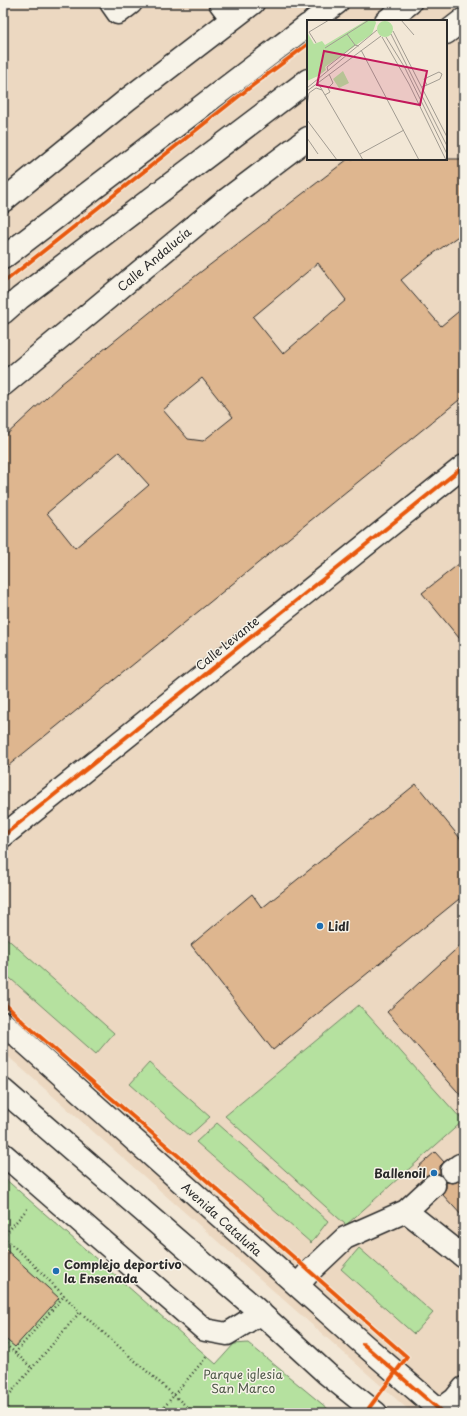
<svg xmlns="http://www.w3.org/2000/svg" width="467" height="1416" viewBox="0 0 467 1416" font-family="'Playpen Sans',sans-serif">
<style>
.built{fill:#ecd8c1;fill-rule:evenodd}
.green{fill:#b5e19f;stroke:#708665}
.building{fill:#deb68f;stroke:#2b2b2b;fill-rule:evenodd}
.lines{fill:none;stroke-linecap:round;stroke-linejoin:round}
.minor-casing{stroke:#2b2b2b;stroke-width:25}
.major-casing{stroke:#2b2b2b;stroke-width:25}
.path{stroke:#2b2b2b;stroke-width:2.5;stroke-dasharray:1 3;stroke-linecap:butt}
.minor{stroke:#f7f3e8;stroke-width:22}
.major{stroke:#f7f3e8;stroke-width:22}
.cycleway-casing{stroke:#f7f3e8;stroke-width:6}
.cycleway{stroke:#e8590c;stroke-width:4}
.poi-dot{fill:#1f6fb2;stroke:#f7f3e8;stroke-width:1.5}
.labels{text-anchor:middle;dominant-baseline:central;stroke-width:3;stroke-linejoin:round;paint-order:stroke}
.street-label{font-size:12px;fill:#2b2b2b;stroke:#f7f3e8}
.poi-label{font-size:12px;font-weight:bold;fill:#2b2b2b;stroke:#f7f3e8;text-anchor:start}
.park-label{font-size:12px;fill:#4e5848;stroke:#f7f3e8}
.inset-road{fill:none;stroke:#a29c92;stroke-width:1}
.view{fill:#c2185b;fill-opacity:0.15;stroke:#c2185b;stroke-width:2}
.inset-edge{fill:none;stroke:#2b2b2b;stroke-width:2}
</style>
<rect width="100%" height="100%" fill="#f2e7d6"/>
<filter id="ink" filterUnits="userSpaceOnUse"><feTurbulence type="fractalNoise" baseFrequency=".025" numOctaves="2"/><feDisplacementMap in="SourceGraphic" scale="8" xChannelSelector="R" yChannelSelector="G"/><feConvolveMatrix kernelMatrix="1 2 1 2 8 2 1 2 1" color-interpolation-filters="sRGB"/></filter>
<g filter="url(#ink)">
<path class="built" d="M3 3H464V1413H412L3 1052ZM308 21H446V159H308Z"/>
<path class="green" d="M3 935 114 1033 96 1054 3 972Z
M359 1005 463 1121 346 1225 225 1116Z
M149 1063 210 1117 189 1136 130 1084Z
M217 1123 328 1221 311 1243 196 1142Z
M3 1177 216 1364 234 1344 248 1343 333 1413H3Z
M359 1248 433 1313 414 1334 341 1269Z"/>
<path class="building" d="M348 159H464V232L430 256 401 280 441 326 464 307V396L3 770V438L61 384 185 284ZM318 263 346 300 283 354 253 317ZM202 378 233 417 203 441 188 439 163 410ZM119 452 149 485 75 548 47 513Z
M464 560V644L422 593Z
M416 784 464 843V895L273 1050 191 945 252 894 262 908Z
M464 942V1099L387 1012Z
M435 1152 444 1162 440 1166V1175L437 1173H432L426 1176 418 1167Z
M460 1180 464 1184V1218L442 1194 446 1188V1182L453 1183Z
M3 1247 59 1298 15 1347 3 1337Z"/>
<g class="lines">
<defs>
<path id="minor" d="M111 3 118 13 131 3
M220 3 232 19
M446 33 464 19
M3 201 128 99 253 3
M3 385 226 200 308 138
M3 836 464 466
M3 1023 363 1344 443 1413
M3 1090 254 1307 327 1374 376 1413
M3 1154 205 1330 227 1334 261 1313
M452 1171 460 1165 464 1166
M406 1211 434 1185
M298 1285 310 1271 345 1238 406 1211 464 1257
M440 1410 455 1399 464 1388"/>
<path id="major" d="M313 21 337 3
M386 21 410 3
M3 258 308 25
M3 313 20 298 308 80"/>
</defs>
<use href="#minor" class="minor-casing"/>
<use href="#major" class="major-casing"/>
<path class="path" d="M3 1237 28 1259 80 1312
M3 1237 28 1208
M3 1342 32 1368
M15 1353 64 1296
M3 1402 80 1312 194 1413
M159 1413 208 1355"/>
<use href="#minor" class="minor"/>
<use href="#major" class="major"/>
<defs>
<path id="cycleway" d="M3 283 248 89 308 44
M3 836 464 466
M3 1002 23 1022 197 1172 407 1357 369 1408
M363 1344 443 1413"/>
</defs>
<use href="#cycleway" class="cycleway-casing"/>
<use href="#cycleway" class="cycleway"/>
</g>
</g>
<g class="poi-dot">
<circle cx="320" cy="926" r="4"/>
<circle cx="434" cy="1173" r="4"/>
<circle cx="56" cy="1271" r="4"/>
</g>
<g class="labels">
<g class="street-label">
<text transform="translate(154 259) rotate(-40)">Calle Andalucía</text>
<text transform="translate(227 643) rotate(-39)">Calle Levante</text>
<text transform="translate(222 1219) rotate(42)">Avenida Cataluña</text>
</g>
<g class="poi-label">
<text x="328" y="926">Lidl</text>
<text x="426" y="1173" text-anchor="end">Ballenoil</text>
<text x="64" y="1264">Complejo deportivo<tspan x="64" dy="14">la Ensenada</tspan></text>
</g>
<g class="park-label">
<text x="243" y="1374">Parque iglesia<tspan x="243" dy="14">San Marco</tspan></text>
</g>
</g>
<g transform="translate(307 20)">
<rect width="140" height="140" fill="#f2e7d6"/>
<path d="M60 0H68L69 3 65 14 18 47 19 50 11 56 0 61V12L7 24 15 21 18 25ZM70 9a8 8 0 1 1 16 0a8 8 0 1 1-16 0ZM36 51 42 63 32 68 26 59Z" fill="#b5e19f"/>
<path class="inset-road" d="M94 0 107 15M86 11 140 117M84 14 140 126M75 17 102 64 139 140M79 17 98 48 140 134M9 23 2 12 22 0M48 25 40 14 62 0M18 28 40 14M54 30 112 140M21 51 20 47 48 25 52 26M11 63 56 140M115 67 120 65 133 59 135 54 132 52 117 59 120 65M0 68 70 10M0 71 74 16M18 75 23 72 21 68 26 63 22 54M0 86 2 73 9 68 15 70M0 100 30 140M0 118 11 134M53 134 97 110"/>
<path class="view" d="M17 31 120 51 113 85 10 65Z"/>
<rect width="140" height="140" class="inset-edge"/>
</g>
<rect width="467" height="1416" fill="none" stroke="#f7f3e8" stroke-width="16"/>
<rect x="8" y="8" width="451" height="1400" fill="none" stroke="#2b2b2b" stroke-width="1.5" filter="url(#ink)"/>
</svg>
